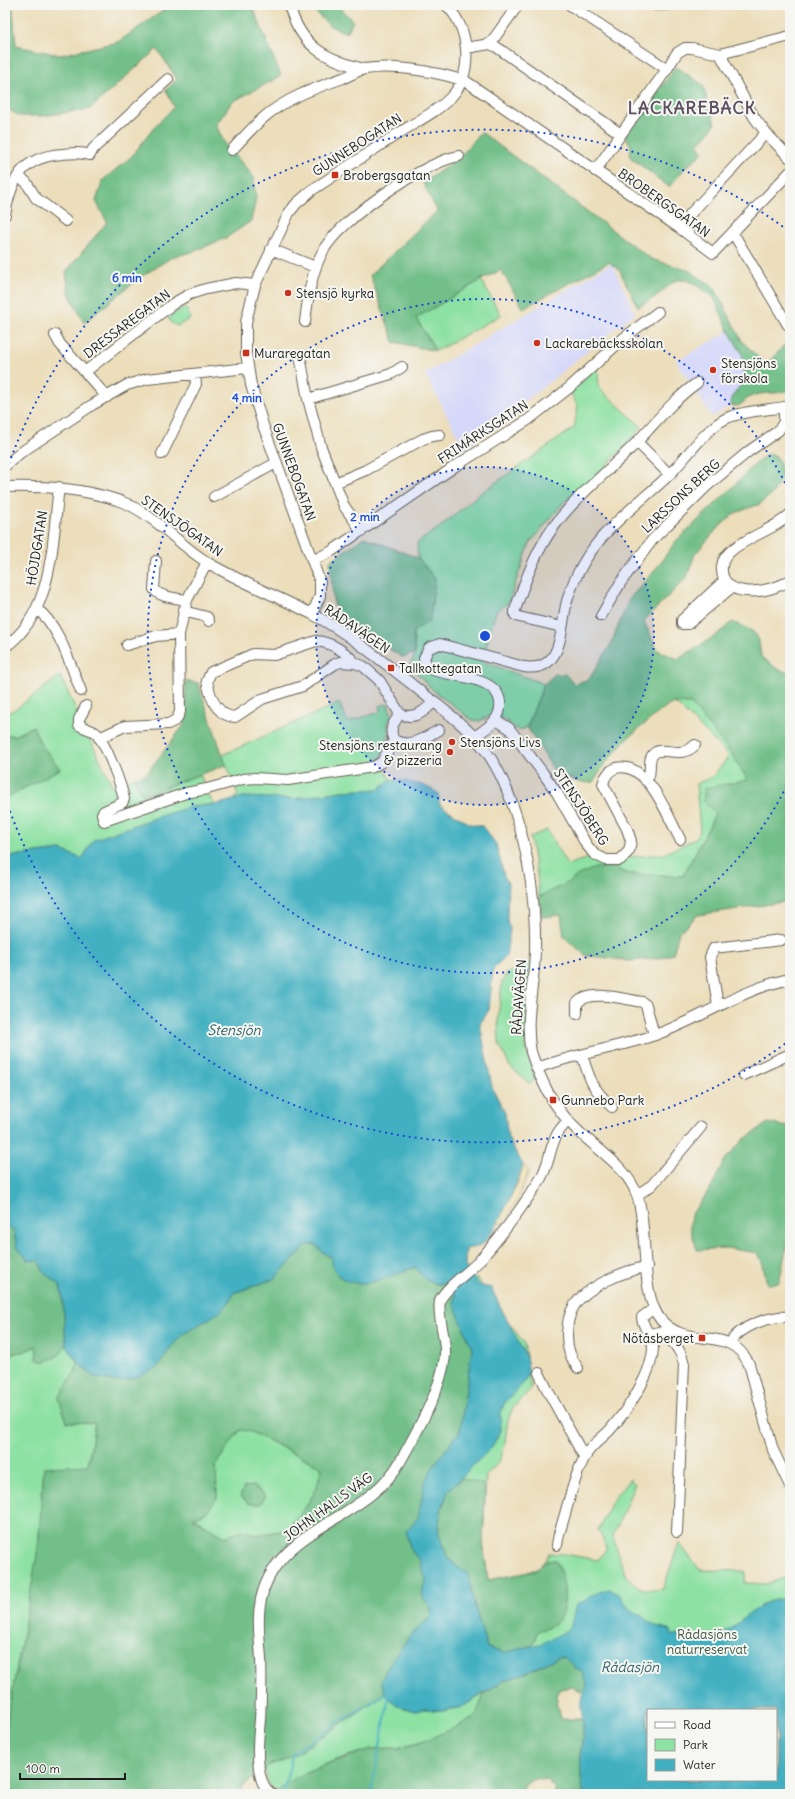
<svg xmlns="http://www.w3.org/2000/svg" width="795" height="1799" viewBox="0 0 795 1799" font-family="Delius,sans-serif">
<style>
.built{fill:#d6d8f9}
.green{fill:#8de1a3;stroke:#547e60;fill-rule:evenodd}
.forest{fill:#72bf89;stroke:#476e52;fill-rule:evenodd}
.sand{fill:#eeda9e;stroke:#857b5d}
.water{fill:#43b0c1;stroke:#30666e;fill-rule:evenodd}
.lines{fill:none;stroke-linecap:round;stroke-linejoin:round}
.stream{stroke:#43b0c1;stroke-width:2}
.minor-casing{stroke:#656054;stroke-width:12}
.minor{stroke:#fff;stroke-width:10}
.ring{fill:none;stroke:#1d4ed8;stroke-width:2;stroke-dasharray:2 4}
.poi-dot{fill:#c8321e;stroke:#f6f6f2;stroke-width:1.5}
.labels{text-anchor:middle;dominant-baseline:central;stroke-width:4;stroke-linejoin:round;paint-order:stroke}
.street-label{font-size:13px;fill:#1c1c1c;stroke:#f6f6f2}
.poi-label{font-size:13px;fill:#1c1c1c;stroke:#f6f6f2;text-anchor:start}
.park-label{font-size:13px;fill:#3e5744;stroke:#f6f6f2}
.water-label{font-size:14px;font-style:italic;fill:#2e5f66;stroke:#f6f6f2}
.district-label{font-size:17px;font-weight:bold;letter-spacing:1px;fill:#5d5060;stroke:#f6f6f2}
.centre{fill:#1d4ed8;stroke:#f6f6f2;stroke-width:2}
.ring-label{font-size:12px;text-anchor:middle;font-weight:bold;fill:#1d4ed8;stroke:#f6f6f2;stroke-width:4;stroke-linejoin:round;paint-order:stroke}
</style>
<rect width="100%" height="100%" fill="#f6f6f2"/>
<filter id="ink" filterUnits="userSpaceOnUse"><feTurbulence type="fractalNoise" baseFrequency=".025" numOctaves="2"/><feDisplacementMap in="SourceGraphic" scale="8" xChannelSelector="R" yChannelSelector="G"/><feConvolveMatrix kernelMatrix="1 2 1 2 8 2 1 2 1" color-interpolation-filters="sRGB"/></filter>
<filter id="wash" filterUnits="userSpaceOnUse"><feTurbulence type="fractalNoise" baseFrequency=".012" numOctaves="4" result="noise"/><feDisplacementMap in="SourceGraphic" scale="16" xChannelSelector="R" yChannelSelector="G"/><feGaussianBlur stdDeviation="0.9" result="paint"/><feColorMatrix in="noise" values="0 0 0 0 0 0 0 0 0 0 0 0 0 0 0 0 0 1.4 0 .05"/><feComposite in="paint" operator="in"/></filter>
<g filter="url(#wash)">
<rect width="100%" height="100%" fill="#ecdebb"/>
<path class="built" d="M612 263 635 313 465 450 425 374Z
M729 331 742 354 745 379 732 397 731 405 712 417 676 361Z"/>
<path class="green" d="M481 280 501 315 436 351 416 318Z
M185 307 191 318 178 326 171 323 168 317Z
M598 365 599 388 642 427 596 477 565 501 530 543 508 603 496 611 482 661 544 684 527 727 519 731 504 719 490 716 480 721 472 720 434 691 410 666 415 654 413 632 435 579 418 558 417 543 440 527 478 495 574 428 578 407 570 392Z
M60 676 112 785 134 778 143 795 200 774 205 787 232 778 222 755 339 703 348 722 380 712 379 706 388 704 392 715 388 723V740L379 762 391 779 379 789 341 791 293 799 243 797 234 800 238 795 234 784 207 792 214 804 189 807 82 859 61 850 5 857V798L60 769 40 743 33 726 14 736 5 734V714L14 710Z
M674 703 691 704 731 753 748 780 704 801 715 813 709 827 683 876 628 874 613 867 578 875 571 881 539 897 537 875 530 837 547 830 567 865 588 858 601 855 606 859 664 854 696 838 700 831 696 784 712 777 729 756 682 709Z
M530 962 525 1045 535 1080 530 1084 510 1067 499 1044 498 1019 502 982 507 974 521 964Z
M476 1277 524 1343 531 1389C526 1395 516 1403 512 1410 500 1436 514 1452 486 1475L483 1543 488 1580C509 1577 541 1575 549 1553L564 1554 598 1560 607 1548 598 1530 614 1498 630 1479 635 1484 613 1536C617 1550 623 1577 635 1585 643 1591 654 1590 663 1589L679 1543 700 1570 745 1571V1583L766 1584 790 1576V1794H586L588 1685 389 1666 448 1303ZM648 1710H776V1780H648Z
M66 1345 78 1363 76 1370 59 1398 67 1422H95L88 1465 44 1468 38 1550 5 1733V1354L23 1352 36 1346 58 1356Z
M240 1430 249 1431 322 1467 316 1490 305 1508 286 1530 255 1535 243 1530 225 1537 193 1517 207 1512 217 1498 216 1464Z
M385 1694 398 1706 415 1711 426 1709 443 1711 462 1707 484 1694C482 1700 480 1712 475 1716 460 1729 416 1745 397 1748 388 1749 378 1747 369 1750 337 1758 302 1772 275 1792L268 1783 265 1768C273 1762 286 1759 296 1754Z"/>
<path class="forest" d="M171 5H252L281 76 232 102 216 125 224 142 253 176 256 198 251 221 226 238 192 252 172 257 139 278 84 323 69 293 66 272 107 222 96 201 103 180 131 157 157 124 174 107 166 90 177 79 157 49 90 109 42 116H19L5 107V10L13 9 16 46 60 55 118 42Z
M308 5H337L353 21 347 33 330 26Z
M639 5H688L653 13Z
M676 67 703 85C706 100 712 110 715 124L706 136 697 144 703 152 685 168 669 187 630 157 631 146 625 136Z
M481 132 651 259 688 270 714 287 742 341 766 365 790 339V390C778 395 761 391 750 397 743 401 740 409 731 405L732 397 745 379 742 354 729 331 713 296 688 280H676L655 297 638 307 620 271 609 262 523 308 501 270 481 280 416 318 436 351 394 342 370 275 437 211 423 183 460 157Z
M767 454 776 456 780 463 782 476 773 493 760 504 735 513 717 529 695 554 687 577 644 621 657 650 678 659 718 634 732 622C755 632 759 630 761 657L779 670 790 673V901L698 915 679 932 673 954 661 958 629 961 585 955 564 937 561 915 542 917 539 897 571 881 578 875 595 868 613 867 628 874 683 876 709 827 715 813 703 801 705 788 748 780 731 753 691 704 674 703 664 708 624 741 605 764 593 783 578 782 555 772 527 727 544 684 555 674H565L575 684 589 679 611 644 629 599 652 574 676 541 729 491 752 467Z
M364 537 418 558 435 579 430 620 413 632 415 654 402 657 337 615 333 599 330 561Z
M186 681 198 683 226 765 143 795 134 778 146 774 184 725Z
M33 726 40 743 60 769 5 798V734L14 736Z
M768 1123 788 1127 790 1130V1232L779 1283 767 1284 763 1265 758 1253 726 1248 697 1250 690 1227 691 1215 711 1188 724 1161 743 1140Z
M5 1226 14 1231 17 1247 40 1261 43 1271 60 1285 63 1300 66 1345 58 1356 44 1362 37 1360 36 1346 23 1352 5 1354Z
M315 1244 322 1252 331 1257 334 1269 344 1279 360 1283 415 1267 433 1284H445L455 1295V1304L472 1349 460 1431 449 1445 418 1518 407 1531 411 1550 419 1559 426 1580C420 1594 421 1597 431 1607V1617C408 1636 394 1654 381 1681L385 1694 296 1754 280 1762 271 1764 241 1788V1794H5V1733L38 1550 44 1467 88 1465 95 1423 67 1422 59 1398 76 1370 78 1363 94 1377 158 1367C165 1355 172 1343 183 1334 200 1322 225 1312 233 1293L274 1279 307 1245ZM240 1430 249 1431 322 1467 316 1490 305 1508 286 1530 255 1535 243 1530 225 1537 193 1518 207 1512 217 1498 216 1464Z
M462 1478 485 1485 483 1543 488 1580 534 1571 546 1561 555 1560C565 1574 570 1612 555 1624 551 1628 543 1629 538 1631L532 1646 503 1653 487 1648 473 1600 468 1574 448 1559 438 1532 441 1511 448 1491Z
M254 1486 266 1496 260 1504H250L240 1496 244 1487Z
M559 1657H564L568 1661 573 1663 576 1669 582 1672 587 1685 583 1692 571 1687 560 1689 556 1695 561 1719H582C585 1730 581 1742 581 1753 580 1764 581 1784 584 1794H555V1789L547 1780 534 1778 524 1785 523 1794H272L294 1778 330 1763 371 1749 397 1748 420 1743 460 1725 476 1715 484 1694 503 1681 521 1675Z"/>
<path class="sand" d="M523 1165 529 1171 517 1201 503 1223 498 1224 497 1222 519 1181Z"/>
<path class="water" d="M391 779C408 781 423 783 438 793L440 805 470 824 482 826 496 844 504 876 508 883 507 920 510 929 506 956 493 969 489 1010 480 1024 492 1087 505 1113 508 1138 523 1165C518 1182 495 1236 481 1245 477 1248 470 1248 466 1249L465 1266 479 1285 491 1288 526 1357 529 1372 523 1384 505 1402 500 1414 501 1431 491 1448 448 1491 441 1511 438 1532 448 1559 468 1574 473 1600 487 1648 503 1653 543 1643 568 1630 571 1625 576 1605C590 1599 595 1591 610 1589L621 1596 629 1609 643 1616 653 1625 671 1630 672 1635H685L686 1640C713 1655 745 1611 768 1602 775 1599 783 1599 790 1598V1794H584C581 1784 580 1766 581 1754 581 1745 584 1736 583 1727 583 1708 576 1705 587 1685L582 1672 576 1669 573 1664 568 1661 564 1657H559L521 1675 503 1681 462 1707 443 1711 426 1709 415 1711 398 1706 385 1694 381 1681C394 1654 408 1636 431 1617V1607C421 1597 420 1594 426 1580L419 1559 411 1550 406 1531 418 1518 425 1481 437 1461 460 1431 472 1349 454 1304 455 1295 445 1284C428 1284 425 1280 415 1267 393 1275 351 1298 334 1269 332 1266 332 1261 331 1257L322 1252 315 1244 307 1245 274 1279 233 1293 229 1303 220 1312 182 1335 170 1348 158 1367 135 1378 117 1382 94 1377 78 1363 66 1345 63 1300 60 1285 43 1271 40 1261 28 1260 17 1247 14 1231 5 1226V857L61 850 82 859 93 840 160 816 189 807 219 804 243 797 293 799 341 791 379 789ZM648 1710H776V1780H648Z"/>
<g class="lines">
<path class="stream" d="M283 1793 293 1753 342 1720 385 1694
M371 1794 389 1697"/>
</g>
</g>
<g filter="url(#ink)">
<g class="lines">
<defs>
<path id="minor" d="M289 5C301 47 325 59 364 69
M570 5 667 69
M490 44 518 5
M466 48 490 44 495 46 621 134
M720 54 754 117 766 133 790 158
M232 150C242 139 251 129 262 119 284 99 315 88 343 78 350 76 358 70 365 69 393 64 440 72 467 82L678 227 713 253 790 172
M595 171 667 69 677 53 685 48H692L720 54 790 36
M18 176 26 182 36 198 66 221
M5 215C11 179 22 157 62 154 72 153 80 152 90 155L93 149 168 79
M678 227 766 133
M733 233 788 325
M271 249 315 267
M305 322C308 297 311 273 323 251 340 219 424 162 459 156
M55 335 60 344 107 397
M300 356 308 399 321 447 344 506 362 531
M86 371 174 303 190 294 206 289 236 283 255 285
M308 399 391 374 402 367
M637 442 669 474
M162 454 196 384 195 374
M5 466 20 453 92 405 127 385 147 379 247 368
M335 483 366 470 423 439 432 436 440 435
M5 487C45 486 82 488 120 501 155 514 178 545 210 564 243 583 279 597 314 615 349 634 378 658 409 682 435 704 465 723 486 751 499 769 509 793 516 815 529 855 536 907 535 949 535 983 524 1018 531 1052 534 1062 538 1072 543 1082 553 1104 568 1123 586 1138 605 1155 628 1170 637 1195 649 1229 639 1294 661 1320 688 1351 729 1323 749 1364L773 1450 790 1486
M214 497 276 463
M790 514C774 532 724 543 722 566 719 602 772 593 790 580
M156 561 154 589C160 598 177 598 187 600
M312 561 332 551 454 467 528 420 569 388 625 337 658 312
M725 580 682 620V624H688L731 588
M36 609C58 622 71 667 81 691
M183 611 207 617 209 621
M312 614 320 596V582L263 425 251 385 246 353V322L255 285 289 213 296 204 312 190C341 171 370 152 399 133 416 122 437 112 451 97 475 72 469 27 446 5
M601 616 621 582 653 539 707 486 749 451 778 431 784 422V407
M562 627 519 617 515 615V610C525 581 536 550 555 525 578 494 610 470 636 443 656 422 674 399 697 383
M316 641C331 642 346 652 355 663L340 662 335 664 303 686 262 699 235 717C217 716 210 697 207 681L211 672 253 654 274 655Z
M127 645 156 636 179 634
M5 647C54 612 52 542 59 487
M355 663 363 666 379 680 400 714
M434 701C425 712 414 720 400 714 394 722 388 730 394 740 409 749 426 737 439 730
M86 706 79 719V725C85 729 91 729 96 733 106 744 121 784 124 799L122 803 104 811 102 814 104 821 186 793 207 789 243 779 255 778 288 780 373 767 382 762 394 740
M496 720 509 728 543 773 557 793 586 844 594 854 606 860H620L629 851 631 841 627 829 603 784C605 776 608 771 616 768 648 760 669 819 680 839
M474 737C487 728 502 720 500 702 497 674 447 678 428 668L424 658 429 648 440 644 524 667C564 673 560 628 567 601 571 587 577 574 584 562 604 527 641 502 669 475 685 459 707 427 727 418 745 410 771 410 790 406
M99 738 125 726 168 724 176 720 180 712 179 634 187 600 207 562
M646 781C654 773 645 758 656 752 665 747 682 759 695 745
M718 1006 710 957 714 948 781 940
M577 1014V1003C590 989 624 999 642 1002L646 1005 654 1035
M582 1055C590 1081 592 1088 612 1107
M537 1068C575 1054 616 1048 655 1035 701 1019 741 989 790 979
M744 1075 790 1054
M637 1195 652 1185 701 1127
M650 1334 659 1332C672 1339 681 1350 684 1364L677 1532
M730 1343C740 1326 771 1315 790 1317
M578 1368C570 1358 567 1348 567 1336 567 1326 569 1314 574 1306 586 1287 625 1270 647 1267
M539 1373 548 1391 582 1453 586 1456
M557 1545 559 1534C568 1507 573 1477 587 1453 593 1444 602 1438 609 1431 626 1412 652 1375 653 1348 653 1335 642 1328 642 1317L653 1309
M272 1794C253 1783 258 1739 260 1720 261 1700 262 1680 261 1659 260 1642 257 1622 260 1605 271 1528 366 1522 400 1462 416 1433 443 1387 445 1354 446 1336 437 1318 440 1300 447 1286 468 1273 479 1261 501 1237 520 1210 538 1183 554 1160 546 1141 568 1121"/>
</defs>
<use href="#minor" class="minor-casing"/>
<use href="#minor" class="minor"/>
</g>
</g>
<circle cx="485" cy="636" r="169" fill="#1d4ed8" fill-opacity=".12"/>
<g class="ring">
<circle cx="485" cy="636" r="169"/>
<path d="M789 781A337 337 0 1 1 789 491"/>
<path d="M790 1040A506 506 0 0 1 5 797M5 475A506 506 0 0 1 790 232"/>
</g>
<g class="poi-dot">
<rect x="331" y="171" width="8" height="8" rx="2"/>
<circle cx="288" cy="293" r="4"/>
<circle cx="537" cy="343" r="4"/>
<rect x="242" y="349" width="8" height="8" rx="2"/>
<circle cx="713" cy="370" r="4"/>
<rect x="387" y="664" width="8" height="8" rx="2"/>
<circle cx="452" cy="742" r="4"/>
<circle cx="450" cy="752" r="4"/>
<rect x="549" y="1096" width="8" height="8" rx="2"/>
<rect x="698" y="1334" width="8" height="8" rx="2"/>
</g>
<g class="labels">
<g class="street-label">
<text transform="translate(357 145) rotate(-33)">GUNNEBOGATAN</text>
<text transform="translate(664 203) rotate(35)">BROBERGSGATAN</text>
<text transform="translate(127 324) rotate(-37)">DRESSAREGATAN</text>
<text transform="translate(483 432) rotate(-33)">FRIMÄRKSGATAN</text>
<text transform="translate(294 472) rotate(70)">GUNNEBOGATAN</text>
<text transform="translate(681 496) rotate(-43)">LARSSONS BERG</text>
<text transform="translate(182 526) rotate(35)">STENSJÖGATAN</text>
<text transform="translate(37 548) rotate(-81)">HÖJDGATAN</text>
<text transform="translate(357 629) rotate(34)">RÅDAVÄGEN</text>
<text transform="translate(581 807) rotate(57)">STENSJÖBERG</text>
<text transform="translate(519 997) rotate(-86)">RÅDAVÄGEN</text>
<text transform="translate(328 1507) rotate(-36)">JOHN HALLS VÄG</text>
</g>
<g class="poi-label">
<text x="343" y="175">Brobergsgatan</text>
<text x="296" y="293">Stensjö kyrka</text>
<text x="545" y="343">Lackarebäcksskolan</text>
<text x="254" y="353">Muraregatan</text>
<text x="721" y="363">Stensjöns<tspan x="721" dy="15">förskola</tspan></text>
<text x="399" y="668">Tallkottegatan</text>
<text x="460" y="742">Stensjöns Livs</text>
<text x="442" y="745" text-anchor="end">Stensjöns restaurang<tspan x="442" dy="15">&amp; pizzeria</tspan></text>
<text x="561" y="1100">Gunnebo Park</text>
<text x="694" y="1338" text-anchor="end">Nötåsberget</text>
</g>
<g class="park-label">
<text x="707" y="1634">Rådasjöns<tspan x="707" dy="15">naturreservat</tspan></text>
</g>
<g class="water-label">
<text x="234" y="1030">Stensjön</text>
<text x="630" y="1667">Rådasjön</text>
</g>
<g class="district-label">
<text x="692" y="108">LACKAREBÄCK</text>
</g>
</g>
<circle cx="485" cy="636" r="6" class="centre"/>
<g class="ring-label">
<text x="127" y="282">6 min</text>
<text x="247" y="402">4 min</text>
<text x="365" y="521">2 min</text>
</g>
<rect width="795" height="1799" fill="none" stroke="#f6f6f2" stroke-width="20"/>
<rect x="647" y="1709" width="130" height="72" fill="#f6f6f2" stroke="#9f9f9c"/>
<rect x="655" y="1722" width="20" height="6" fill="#ffffff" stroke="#9f9f9c"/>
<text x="683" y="1729" font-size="12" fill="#1c1c1c">Road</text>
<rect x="655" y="1739" width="20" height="12" fill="#8de1a3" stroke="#9f9f9c"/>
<text x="683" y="1749" font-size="12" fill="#1c1c1c">Park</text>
<rect x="655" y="1759" width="20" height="12" fill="#43b0c1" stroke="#9f9f9c"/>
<text x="683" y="1769" font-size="12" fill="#1c1c1c">Water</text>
<path d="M20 1773v6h105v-6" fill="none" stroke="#1c1c1c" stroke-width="2"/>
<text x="26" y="1773" font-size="12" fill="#1c1c1c" stroke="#f6f6f2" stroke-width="3" paint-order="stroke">100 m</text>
</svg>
